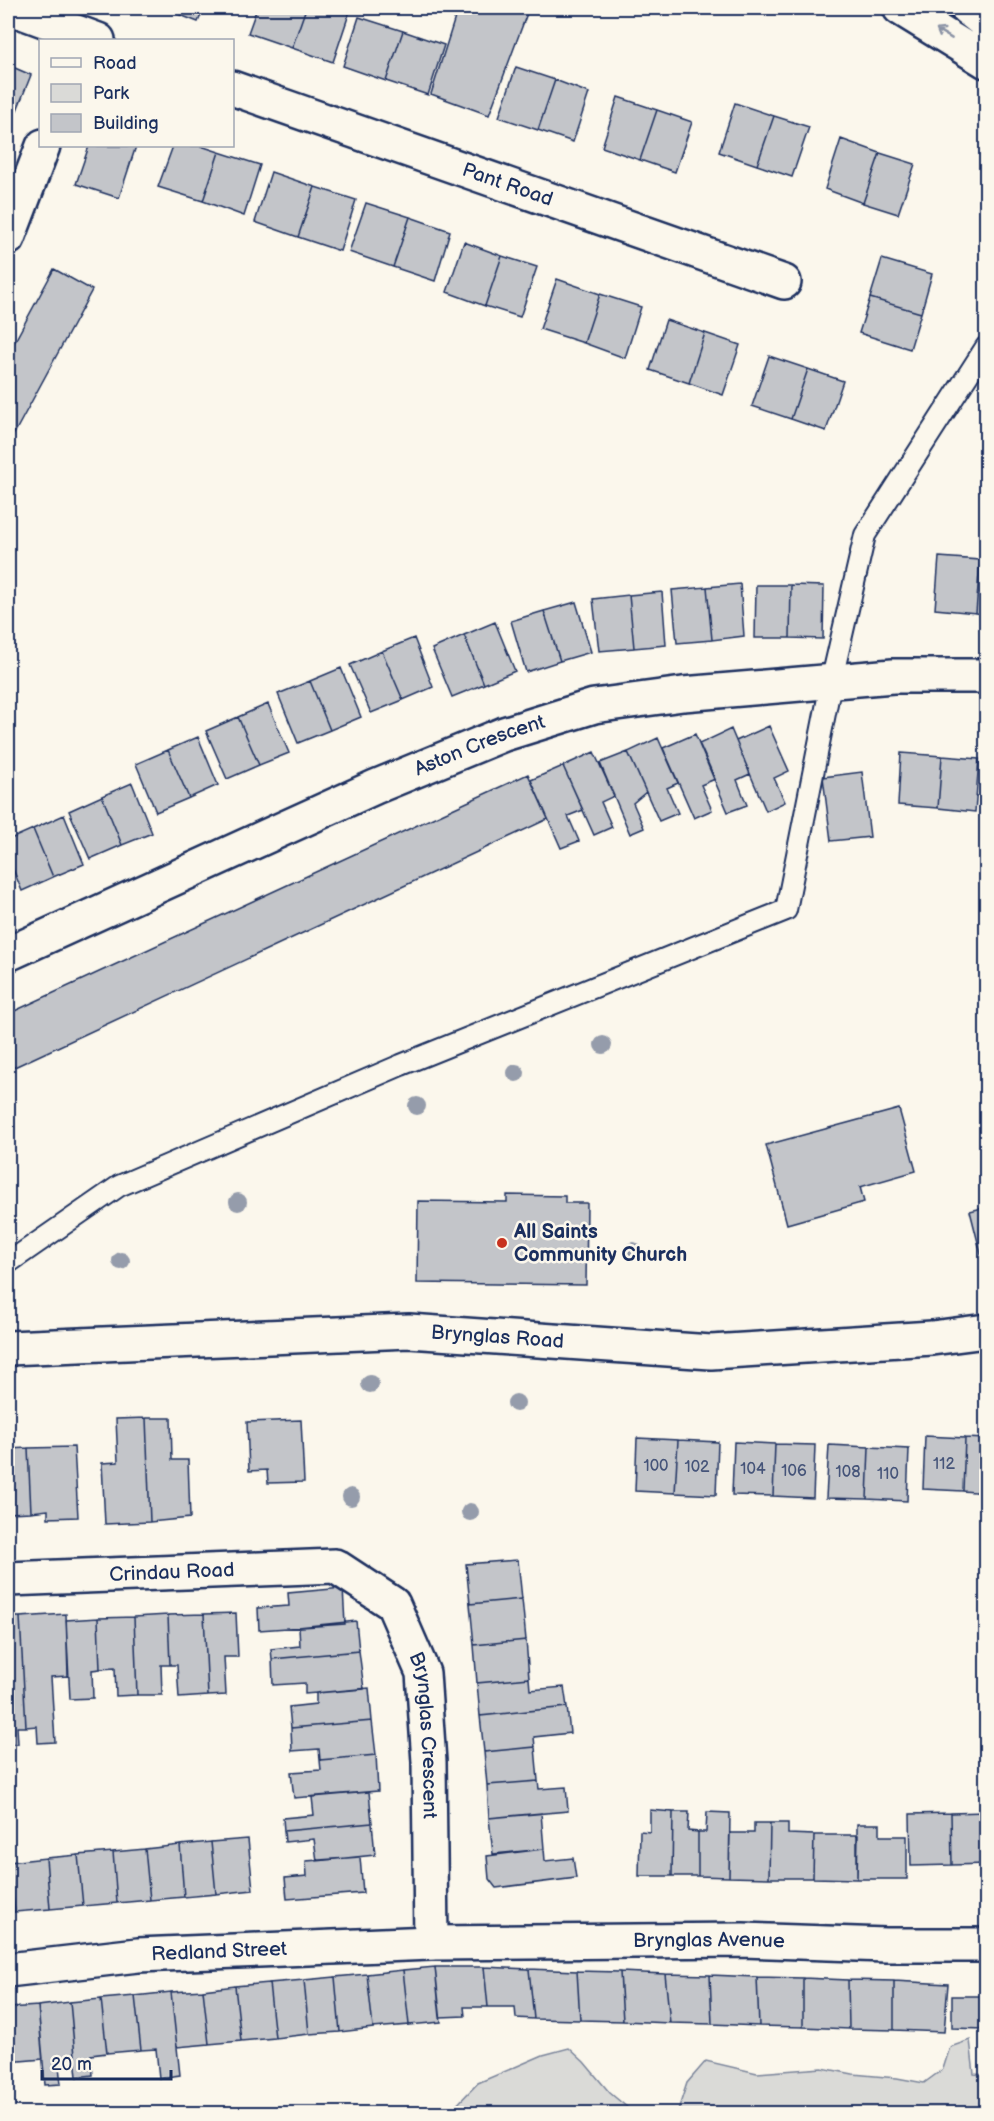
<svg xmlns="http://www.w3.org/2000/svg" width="994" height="2121" viewBox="0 0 994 2121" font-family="'Balsamiq Sans',sans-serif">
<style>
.green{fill:#dadad7;stroke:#7a849a;stroke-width:1.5}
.building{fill:#c3c5c9;stroke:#1b2f5e;stroke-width:1.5}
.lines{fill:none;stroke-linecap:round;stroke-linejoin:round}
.lane-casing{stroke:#1b2f5e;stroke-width:24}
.street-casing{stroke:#1b2f5e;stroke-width:38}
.highway-casing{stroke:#1b2f5e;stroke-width:38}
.lane{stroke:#fbf7ec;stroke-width:20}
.street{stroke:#fbf7ec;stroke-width:33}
.highway{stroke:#fbf7ec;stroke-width:33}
.tree{fill:#959cab}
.oneway{stroke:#8b93a5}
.poi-dot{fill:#c8321e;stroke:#fbf7ec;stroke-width:2}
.labels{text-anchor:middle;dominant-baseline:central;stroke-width:5;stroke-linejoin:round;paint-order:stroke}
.number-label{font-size:16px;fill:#455479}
.street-label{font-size:20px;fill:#1b2f5e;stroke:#fbf7ec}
.poi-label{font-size:20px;font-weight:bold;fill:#1b2f5e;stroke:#fbf7ec;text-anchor:start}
</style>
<rect width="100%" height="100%" fill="#fbf7ec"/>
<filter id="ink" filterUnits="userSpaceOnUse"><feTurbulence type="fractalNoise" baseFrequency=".0167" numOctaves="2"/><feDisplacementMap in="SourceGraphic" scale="12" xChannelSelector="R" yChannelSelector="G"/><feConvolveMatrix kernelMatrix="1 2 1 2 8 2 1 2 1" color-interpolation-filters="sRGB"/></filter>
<g filter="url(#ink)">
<path class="green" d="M970 2040 974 2074 986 2075V2113H677L687 2083 706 2061 757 2073 822 2068 853 2074 897 2078 924 2083 943 2069 950 2047Z
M569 2048 584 2062 610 2093 634 2113H449L478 2083 543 2055Z"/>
<path class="building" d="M171 8H204L198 22 170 11Z
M257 8H306L292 48 248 33Z
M306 8H337L350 11 333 62 292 48Z
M458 8H529L489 115 431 94Z
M359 17 403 31 386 81 343 66Z
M403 31 444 45 428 95 386 81Z
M8 65 31 75 8 133Z
M516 67 555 80 538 130 499 117Z
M555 80 589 93 573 142 538 130Z
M618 97 657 110 640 160 602 147Z
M735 103 774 116 757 165 719 152Z
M657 110 692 122 675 172 640 160Z
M774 116 809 127 792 177 757 165Z
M841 139 880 153 863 203 825 189Z
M89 146H136L119 198 76 184Z
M173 146H201L219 152 203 201 158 187Z
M219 152 260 165 244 216 203 201Z
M880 153 915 164 898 214 863 203Z
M271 172 315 187 298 237 255 222Z
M315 187 356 200 340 251 298 237Z
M366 203 410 217 393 267 349 252Z
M410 217 450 231 435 281 393 267Z
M464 242 502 256 485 306 447 292Z
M502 256 537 267 520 317 485 306Z
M882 259 932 274 921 313 870 298Z
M54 269 92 290 8 445V354Z
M557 279 600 294 584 343 540 329Z
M600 294 641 307 625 358 584 343Z
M870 298 921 313 910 349 859 333Z
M666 320 705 333 689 383 650 370Z
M705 333 740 345 723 395 689 383Z
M769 356 808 369 791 419 752 406Z
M808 369 843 381 826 431 791 419Z
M939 557 980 560 976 613 935 609Z
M980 560 986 561V614L976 613Z
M740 584 744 636 712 640 707 587Z
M756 585H791L790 638H755Z
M791 585 824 586 823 639 790 638Z
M707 587 712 640 677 643 672 590Z
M662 592 666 645 634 648 629 595Z
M629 595 634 648 599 651 593 599Z
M576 602 591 652 560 661 544 611Z
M544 611 560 661 526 672 511 621Z
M495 622 515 671 484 684 464 635Z
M464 635 484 684 452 697 432 649Z
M414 638 433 687 403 700 382 651Z
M382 651 403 700 371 713 350 665Z
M341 668 361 717 330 730 310 681Z
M310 681 330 730 298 743 278 694Z
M268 704 289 753 259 765 238 717Z
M238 717 259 765 227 779 206 731Z
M769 726 789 771 774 778 785 802 766 811 736 741Z
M731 729 750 774 737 780 747 805 728 812 699 744Z
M695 734 715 779 701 785 712 810 694 818 663 748Z
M198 737 218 785 189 798 168 750Z
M658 738 678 783 667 788 678 813 659 821 628 752Z
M168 750 189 798 156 812 136 764Z
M594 752 614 796 601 802 612 827 594 835 563 766Z
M628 752 646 792 633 803 644 828 630 834 600 763Z
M901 753 942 756 938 808 898 805Z
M942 756 979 759 975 812 938 808Z
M563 766 583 810 568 816 579 841 561 848 531 780Z
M862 772 870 837 831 841 823 777Z
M528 774 548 819 8 1070V1014Z
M132 783 152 833 122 845 102 796Z
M102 796 122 845 90 859 69 811Z
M64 815 84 864 53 877 33 829Z
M33 829 53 877 22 891 8 857V840Z
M899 1109 916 1171 860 1187 864 1202 787 1224 766 1145Z
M507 1195 565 1196V1203H587L586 1285 417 1283 418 1201 507 1202Z
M986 1207V1261L983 1262 970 1211Z
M146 1418 150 1522 105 1524 102 1463 118 1462 116 1419Z
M146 1418H171L172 1460H188L190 1518 150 1522Z
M301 1420 304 1482 268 1483 267 1470 249 1471 247 1422Z
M925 1436 965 1438 963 1491 923 1489Z
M637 1438 678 1440 675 1493 635 1491Z
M965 1438 986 1439V1493L963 1491Z
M678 1440 718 1442 716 1495 675 1493Z
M734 1442 775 1444 773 1496 732 1495Z
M775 1444 815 1445 813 1498 773 1496Z
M829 1445 869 1447 867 1499 826 1498Z
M74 1447 78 1517 48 1518V1510L31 1512 28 1448Z
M869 1447 909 1449 907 1501 867 1499Z
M28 1448 31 1512 9 1513 10 1520 8 1521V1449Z
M518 1560 522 1599 470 1604 466 1564Z
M343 1588 345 1624 259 1630 258 1608 289 1606 288 1593Z
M522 1599 526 1640 474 1645 470 1604Z
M236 1613 238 1657H224L226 1695 208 1696 204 1614Z
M66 1614 68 1676 51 1677 55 1742 38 1743 37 1726 26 1727 20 1617Z
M204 1614 208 1696 179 1698 177 1665H170L168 1615Z
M168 1615 170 1665H161L162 1695H137L134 1617Z
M8 1617H20L26 1727H17L18 1744H8Z
M134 1617 137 1695 116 1696 115 1668 100 1669 98 1618Z
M98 1618 100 1669 92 1670 93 1698 70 1699 66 1620Z
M356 1621 359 1651 272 1659 271 1649 300 1646 299 1627Z
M526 1640 529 1678 477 1683 474 1645Z
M359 1651 364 1689 305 1694V1683L273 1685 272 1659Z
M529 1678 530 1690 564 1687 567 1707 480 1716 477 1683Z
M369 1688 372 1721 291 1728 289 1707 316 1704V1693Z
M567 1707 570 1733 534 1737 535 1747 484 1752 480 1716Z
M372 1721 376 1755 320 1760 319 1749 292 1751 291 1728Z
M535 1747 538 1781 487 1785 484 1752Z
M376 1755 378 1791 294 1798 291 1772 321 1770 320 1760Z
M538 1781 539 1789 566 1787 568 1811 489 1818 487 1785Z
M369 1792 372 1823 284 1831 283 1818 314 1815 312 1797Z
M650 1810 673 1812 672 1876H639L640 1831 650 1832Z
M673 1812H689L688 1831 698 1832V1876H672Z
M707 1812 730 1813 729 1877 698 1876V1832H706Z
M986 1812V1864L952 1865 951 1813Z
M541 1813 544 1849 493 1854 489 1818Z
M951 1813 952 1865 911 1866 910 1814Z
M372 1823 375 1855 317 1861 314 1839 285 1842 284 1831Z
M754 1823H770L769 1878 729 1877 730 1833H754Z
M770 1823H788V1834L814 1835 813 1878H769Z
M857 1824H880V1836H907V1879H857Z
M814 1835H858L857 1879 813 1878Z
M248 1839 253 1890 216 1894 211 1842Z
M211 1842 216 1894 184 1897 180 1845Z
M180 1845 184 1897 150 1900 145 1849Z
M145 1849 150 1900 117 1903 113 1852Z
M544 1849 545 1861 573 1858 576 1878 496 1888 489 1879 487 1856Z
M113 1852 117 1903 83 1906 78 1855Z
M78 1855 83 1906 50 1909 46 1858Z
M360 1857 363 1893 287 1899 285 1878 307 1876 306 1861Z
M46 1858 50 1909 15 1912 9 1862Z
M8 1862H9L15 1912 8 1913Z
M435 1967H484L488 2007H464L465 2016 440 2017Z
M435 1967 441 2022 409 2025 403 1970Z
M484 1967 529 1969 534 2019 516 2018 515 2007H488Z
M529 1969 577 1971 580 2020 534 2019Z
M403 1970 409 2025 373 2028 367 1974Z
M577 1971 620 1972 623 2021 580 2020Z
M620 1972 665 1974 670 2023 623 2021Z
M367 1974 373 2028 340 2032 335 1977Z
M665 1974 710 1975 712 2024 670 2023Z
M710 1975 757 1977 759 2026 712 2024Z
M335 1977 340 2032 309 2034 304 1980Z
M757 1977 803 1978V2027L759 2026Z
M803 1978 848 1980 849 2029 803 2027Z
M304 1980 309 2034 275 2038 269 1983Z
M848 1980 894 1981V2030L849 2029Z
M894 1981 948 1984 944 2032 894 2030Z
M269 1983 275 2038 241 2041 235 1986Z
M235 1986 241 2041 209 2044 203 1990Z
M203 1990 209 2044 177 2047 171 1992Z
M171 1992 180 2075 159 2078 156 2049 141 2050 135 1996Z
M135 1996 141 2050 107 2053 101 1999Z
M952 1996H986V2072L985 2029 952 2028Z
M101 1999 107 2053 91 2055 93 2075 77 2077 70 2002Z
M70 2002 75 2056 58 2058 61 2084 45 2085 38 2006Z
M38 2006 43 2059 8 2062V2008Z"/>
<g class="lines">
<defs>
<path id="lane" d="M8 1263 119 1186 401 1065 786 910 831 683 865 535 986 347"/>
<g id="street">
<path d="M11 8 98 40"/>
<path id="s1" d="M232 88 784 282"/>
<path d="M8 238 43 146"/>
<path id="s2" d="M8 954 375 787 504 734 594 706 683 694 893 676H986"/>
<path id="s3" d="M8 1348 409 1331 711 1352 932 1338 986 1331"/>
<path id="s4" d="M8 1579 335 1566 393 1604 423 1673 429 1762 431 1943"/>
<path id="s5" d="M8 1970 138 1955 431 1943 743 1940 886 1945H986"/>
</g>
<path id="highway" d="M900 8 986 61
M967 8 986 23"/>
</defs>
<use href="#lane" class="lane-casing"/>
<use href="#street" class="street-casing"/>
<use href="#highway" class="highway-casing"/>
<use href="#lane" class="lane"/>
<use href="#street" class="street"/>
<use href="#highway" class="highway"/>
</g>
<g class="tree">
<circle cx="603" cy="1045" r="9"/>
<circle cx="516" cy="1073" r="9"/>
<circle cx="417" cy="1106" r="9"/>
<circle cx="238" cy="1202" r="9"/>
<circle cx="633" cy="1251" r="9"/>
<circle cx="121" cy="1261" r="9"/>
<circle cx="370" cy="1384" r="9"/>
<circle cx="516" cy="1403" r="9"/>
<circle cx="351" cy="1497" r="9"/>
<circle cx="470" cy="1512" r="9"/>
</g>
<defs><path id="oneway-shaft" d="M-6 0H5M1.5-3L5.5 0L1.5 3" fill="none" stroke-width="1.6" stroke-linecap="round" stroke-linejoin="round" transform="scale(1.5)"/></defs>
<use class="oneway" href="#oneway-shaft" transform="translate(944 34) rotate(-149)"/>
</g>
<circle class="poi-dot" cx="502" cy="1243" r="6"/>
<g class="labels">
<g class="number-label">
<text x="944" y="1464">112</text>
<text x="656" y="1466">100</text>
<text x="697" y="1467">102</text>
<text x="753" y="1469">104</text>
<text x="794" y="1471">106</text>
<text x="848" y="1472">108</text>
<text x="888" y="1474">110</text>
</g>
<g class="street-label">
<text stroke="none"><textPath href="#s1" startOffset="292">Pant Road</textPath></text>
<text stroke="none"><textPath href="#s2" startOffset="516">Aston Crescent</textPath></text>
<text stroke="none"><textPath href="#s3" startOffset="490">Brynglas Road</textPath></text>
<text stroke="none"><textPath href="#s4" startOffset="164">Crindau Road</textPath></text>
<text stroke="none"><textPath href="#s4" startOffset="534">Brynglas Crescent</textPath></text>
<text stroke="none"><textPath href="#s5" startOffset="702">Brynglas Avenue</textPath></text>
<text stroke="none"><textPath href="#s5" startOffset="212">Redland Street</textPath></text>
</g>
<g class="poi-label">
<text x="514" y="1232">All Saints<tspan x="514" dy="23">Community Church</tspan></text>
</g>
</g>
<rect width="994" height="2121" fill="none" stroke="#fbf7ec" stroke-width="30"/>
<rect x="15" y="15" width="964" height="2091" fill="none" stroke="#1b2f5e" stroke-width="2" filter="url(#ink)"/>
<rect x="39" y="39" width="195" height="108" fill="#fbf7ec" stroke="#a1a7b3" stroke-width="1.5"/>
<rect x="51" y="58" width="30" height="9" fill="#fbf7ec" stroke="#a1a7b3" stroke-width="1.5"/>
<text x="93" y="69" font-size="18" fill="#1b2f5e">Road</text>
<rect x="51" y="84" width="30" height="18" fill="#dadad7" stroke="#a1a7b3" stroke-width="1.5"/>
<text x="93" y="99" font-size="18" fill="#1b2f5e">Park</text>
<rect x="51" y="114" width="30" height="18" fill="#c3c5c9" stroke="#a1a7b3" stroke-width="1.5"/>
<text x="93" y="129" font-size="18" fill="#1b2f5e">Building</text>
<path d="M42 2070v9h129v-9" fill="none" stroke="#1b2f5e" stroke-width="3"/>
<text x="51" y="2070" font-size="18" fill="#1b2f5e" stroke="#fbf7ec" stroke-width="4.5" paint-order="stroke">20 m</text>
</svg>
